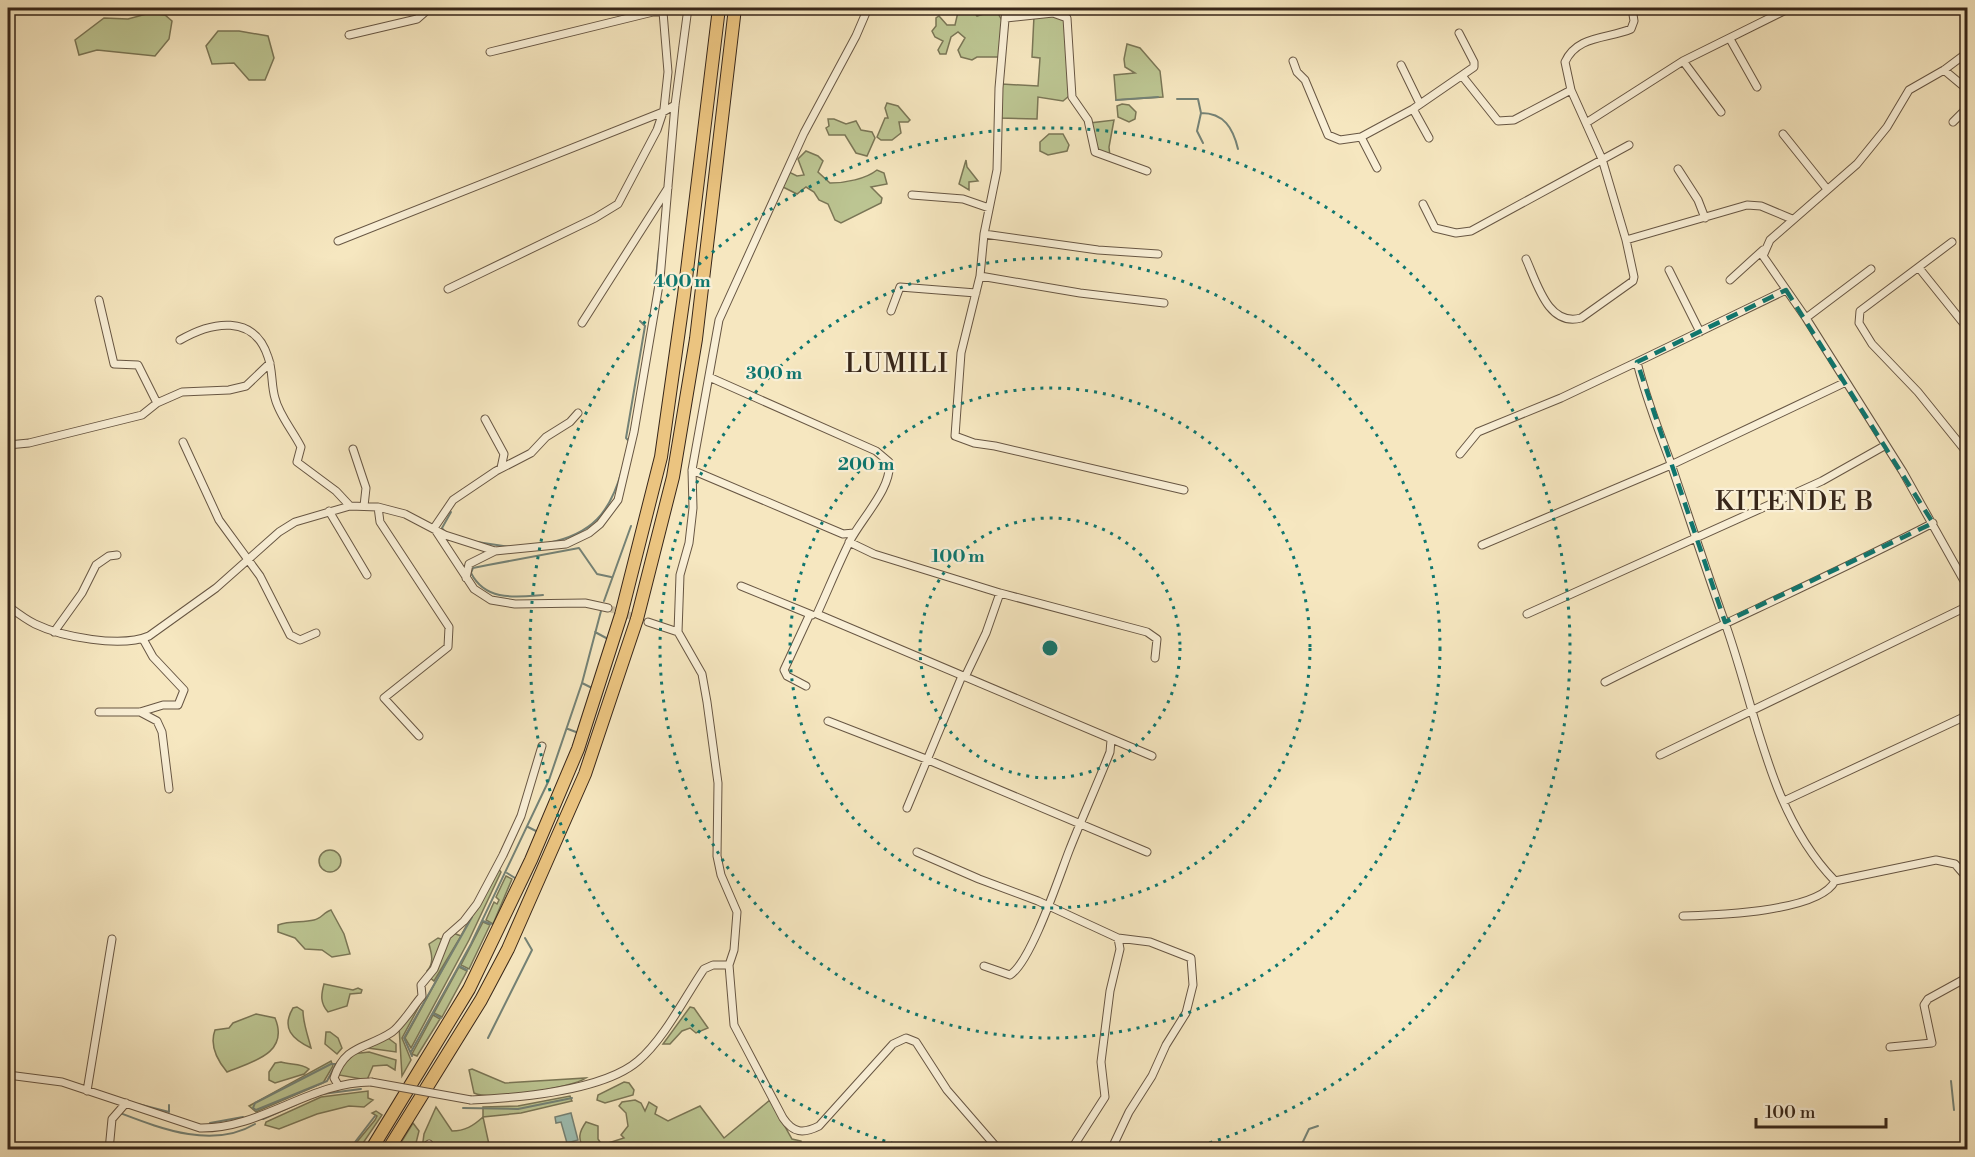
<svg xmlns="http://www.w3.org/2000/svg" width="1975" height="1157" viewBox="0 0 1975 1157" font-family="'Libre Bodoni',serif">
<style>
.green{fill:#bcc592;stroke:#7a7656;stroke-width:1.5}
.water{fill:#9dbfb4;stroke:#748276;stroke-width:1.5}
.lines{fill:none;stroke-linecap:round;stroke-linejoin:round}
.stream{stroke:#748276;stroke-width:2}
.minor-tunnel{stroke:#d0c09f;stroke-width:7;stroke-dasharray:7 3.5;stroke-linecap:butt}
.minor-casing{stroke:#675643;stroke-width:9}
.motorway-casing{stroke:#372619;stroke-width:14}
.minor{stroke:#f9efd6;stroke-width:7}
.motorway{stroke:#ebc480;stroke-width:12}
.minor-bridge-casing{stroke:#675643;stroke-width:9;stroke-linecap:butt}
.minor-bridge{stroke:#f9efd6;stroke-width:7}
.marked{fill:none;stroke:#0f766e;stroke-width:4.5;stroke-dasharray:12 8;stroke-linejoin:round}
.ring{fill:none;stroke:#0f766e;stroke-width:3;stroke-dasharray:3 6}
.labels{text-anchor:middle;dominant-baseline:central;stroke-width:4.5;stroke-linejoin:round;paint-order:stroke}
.quarter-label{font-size:26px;letter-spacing:1.5px;fill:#372619;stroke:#f9efd6}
.centre{fill:#0f766e;stroke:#f9efd6;stroke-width:3}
.ring-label{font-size:18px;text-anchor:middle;font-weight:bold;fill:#0f766e;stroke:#f9efd6;stroke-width:4.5;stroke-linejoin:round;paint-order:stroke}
</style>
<rect width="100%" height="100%" fill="#f6e7c0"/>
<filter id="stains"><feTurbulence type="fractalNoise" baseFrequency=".00333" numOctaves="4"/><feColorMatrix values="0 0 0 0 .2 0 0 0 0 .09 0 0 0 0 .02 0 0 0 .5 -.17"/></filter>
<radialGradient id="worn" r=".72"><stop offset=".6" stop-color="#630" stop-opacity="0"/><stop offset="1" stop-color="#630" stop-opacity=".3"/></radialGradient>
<path class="green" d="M954 8H971L977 16 996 10 1004 24 1000 57H977L972 60 961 57 958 50 965 38 958 32 951 37 946 54H940L938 50 943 41 935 37 932 31 936 26V18L939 16 947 25H955L958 12Z
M150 13 165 15 172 21 169 39 155 56 97 50 79 55 75 40 104 18 128 19Z
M1048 15 1065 19 1069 96 1063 101 1038 97 1037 119 999 118 1002 84 1038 86 1040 58 1032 57 1034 16Z
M218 31H239L268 36 274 58 265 80H249L234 63 212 64 206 46Z
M1127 44 1140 48 1160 71 1163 97 1116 100 1114 75 1135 73 1125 67 1124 59Z
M887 103 898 106 910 120 908 122H899L901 133 892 140H881L877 137 885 118H888L885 108Z
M1122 104 1129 105 1136 112 1135 119 1129 122 1118 117 1117 106Z
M828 119H834L846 124 856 121 861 130 872 132 875 138 867 156 856 153 845 135H829L826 128 829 126Z
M1114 120 1109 147 1110 157C1094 151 1094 139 1090 123Z
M1049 134H1063L1069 145 1067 151 1048 155 1040 151V142Z
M806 151 818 156 823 161 818 172 830 183C845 183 866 179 877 170L884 173 887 184 871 187 882 198 881 203 841 223 835 220 828 204 819 200 814 192 806 187 797 194 783 187 787 171 797 176 804 175 798 159Z
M966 160 967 167 978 181 969 182V190L959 184Z
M319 861a11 11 0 1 1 22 0a11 11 0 1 1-22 0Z
M498 868 501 872 469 940 411 1048 405 1038Z
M506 876 512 879 493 924 486 920 494 902 497 904 499 900 496 897Z
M331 910 344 934 350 954 332 957 322 950 305 949 295 938 278 932V925C291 920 302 923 314 920 321 919 324 912 331 910Z
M483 922 490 925 469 969 461 965Z
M453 933 461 936 434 981 428 976 427 971C434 963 432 955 429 944L438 938 447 941Z
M459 967 467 971 442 1017 434 1013Z
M324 984 353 990 358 988 362 990 361 993 350 994 347 1006 328 1012C320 1003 321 995 324 984Z
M424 997 402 1038 411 1060 402 1076 399 1026Z
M297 1007 303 1011C303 1023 308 1036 311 1048 292 1039 281 1028 293 1008Z
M690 1007 694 1008 708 1028 696 1033 690 1028 682 1031 670 1044H663Z
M256 1014 275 1018C290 1054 251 1062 227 1072 217 1060 209 1046 215 1030L229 1028 233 1023Z
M433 1015 440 1019 417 1056 412 1054Z
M326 1032H330L338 1038 342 1048 337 1054 325 1044Z
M388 1038 396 1044V1052L368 1048Z
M369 1052 396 1060 395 1070 387 1065 373 1066 367 1080 339 1075 341 1067 352 1054Z
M331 1061 333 1066 323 1083 256 1112 249 1106Z
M281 1062C290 1065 301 1063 309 1069L304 1074 275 1083 269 1080V1072L275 1063Z
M472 1069 505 1083 586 1078C571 1088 491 1101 474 1093L469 1070Z
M624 1082 629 1083 634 1090 633 1095 605 1103 597 1100 598 1095Z
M368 1091V1098L373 1100 364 1107 349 1106 317 1114 279 1129 265 1125 266 1122 321 1097Z
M570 1096 572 1101 521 1113 483 1117 490 1149H422L424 1134 436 1107 452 1131C465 1131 473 1126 483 1117V1107L518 1106Z
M635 1100 641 1103 645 1111 649 1102 657 1107 655 1114 668 1121 700 1106 724 1138 770 1100 792 1139 801 1141 800 1150H585C577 1139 579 1132 586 1122L598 1126V1139L602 1145 624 1138 621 1135 628 1126 626 1113 619 1106 622 1102Z
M376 1111 382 1115 359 1149H351L375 1120 377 1116 372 1113Z
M413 1123 419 1131 416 1143 406 1149H397Z"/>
<path class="water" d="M571 1113 578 1140 567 1143 561 1122 556 1123 555 1117Z"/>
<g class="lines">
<path class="stream" d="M1177 99H1198L1201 113 1197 131 1203 143
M1116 100 1158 97
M1201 113C1224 113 1233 128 1238 149
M654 297 659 249
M629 441 626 438 645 326 640 321
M446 533 442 528 451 512
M477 542 510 547
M548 543C592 534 610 513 622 470
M543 595C516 597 486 602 471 573L473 568 488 565 579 548 597 574 611 577
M604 601 631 526
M595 632 608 639
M582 683 592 688
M568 729 576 732
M528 827 536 831
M507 873 515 878
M483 921 491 924
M459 966 467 970
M433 1013 441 1018
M488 1038 532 950 525 938
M411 1052 471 944 549 780 582 683 601 611
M412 1056 404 1038 472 917
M331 1064H336L327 1081 256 1110 253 1108 255 1103Z
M1951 1081 1954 1110
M322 1094 361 1089
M138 1104 169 1112V1105
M463 1108 518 1109 572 1098
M120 1113C162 1129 213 1149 255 1124
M263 1119 297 1104
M210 1123 243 1117
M349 1150 375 1116
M409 1150 414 1146
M1299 1150 1309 1129 1318 1126"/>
<path class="minor-tunnel" d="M608 608 640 619"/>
<defs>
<path id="minor" d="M1006 8 999 88 997 170 984 234 980 276 961 353 955 436 974 443 995 446 1184 490
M1632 8 1634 21 1631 29C1608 39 1577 35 1565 62L1571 90 1602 159 1626 240 1747 205 1761 206 1792 219
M1006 18 1053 13 1067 18 1072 97 1088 120 1095 152 1147 171
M349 35 417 19 425 12V8
M1730 39 1757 87
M1968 52 1944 70 1909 90 1887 127 1857 164 1770 240 1763 256 1806 318 1903 472 1968 588
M1293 61 1297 72 1305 80 1328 135 1340 140 1361 137 1413 109 1474 67V62L1459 33
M1683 61 1721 112
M1401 65 1420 104
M1944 70 1968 90
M1463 77 1498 121 1514 120 1571 90
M1413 109 1429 138
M1953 122 1968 107
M1586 123 1683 61 1790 8
M1783 134 1827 189
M1361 137 1377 168
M1678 169 1698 200 1705 218
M912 195 963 199 989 208
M1423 204 1435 228 1456 233 1471 231 1629 145
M984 234 1098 250 1158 254
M338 241 663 112 675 105
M1952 242 1860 311 1859 323 1872 344 1918 392 1968 454
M1526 259C1537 283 1548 327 1581 318L1633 281 1634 277 1626 240
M1919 268 1968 329
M1669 270 1700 332
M980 276 1080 293 1164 303
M1730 280 1763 250
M448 289 595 218 618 204 657 130 664 109 668 72 663 12H653L490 52
M1786 290 1637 362C1645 396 1658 428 1670 461 1688 514 1705 567 1724 620 1756 708 1768 812 1835 881
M891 311 900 287 976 293
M1806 318 1871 269
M582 323 668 188
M180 340C211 322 254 313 268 357 273 370 271 385 275 398 279 415 293 431 301 447L297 462 336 491 350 506
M709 377 876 451 889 462C893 487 861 519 850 541 838 565 828 590 817 614L1152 756
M157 403 182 392 229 390 246 386 270 363
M578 413 570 422 546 437 531 453 496 471 453 500 434 528 474 589 491 600 515 604 585 603 608 608
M485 419 504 454 501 468
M183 442 219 520 260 576 290 635 300 640 316 633
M8 445 29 443 142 415 157 403 138 365 114 364 99 300
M353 449 366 488 364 506
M1460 454 1478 432 1561 398 1637 362
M692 470 843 534 854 533
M378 507 380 522 449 627 448 647 384 698 419 736
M329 511 367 575
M849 542 874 554 1000 593 1147 632 1157 639 1155 658
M1482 545 1671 465 1846 382
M466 578 469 564 495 551
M741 586 812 615
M8 606C16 612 25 619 35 624 62 637 121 648 149 636L216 588 279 532 295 522 350 506 378 507 405 514 445 535 495 551 566 544 589 533 600 524 618 500 634 432 660 279 675 105 688 8
M1527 614 1822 481 1886 445
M648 622 678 632
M54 632 82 593 96 565 109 556 117 555
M965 677 986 633 1000 593
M1605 682C1714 627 1825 579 1933 523
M806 686 787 676 784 670 809 616
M99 712H140L163 705H178L184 690 153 657 143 639
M140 712 157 721 162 732 169 789
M828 721 926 759 1147 852
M1660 755 1968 606
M1784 801 1968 715
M907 808 962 676
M917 852 979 879 1038 901 1118 938 1120 949 1110 991 1101 1062 1105 1097 1071 1150
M1683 916C1716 915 1819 912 1835 881L1936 860 1955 864 1968 879
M729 965 734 950 737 912 721 875 717 856 718 783 707 702 702 674 678 632 680 575 689 543 693 508 692 470 719 320 804 133 856 36 868 8
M984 966 1010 975C1031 962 1059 877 1069 851 1082 818 1097 785 1110 752L1111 740
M1890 1047 1932 1043 1924 1005 1928 999 1968 977
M8 1075 62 1082 200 1128C262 1129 309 1082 371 1082
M338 1085 334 1078C345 1044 367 1049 392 1032 401 1026 414 1005 422 996L421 985 434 969 447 936 464 921 477 904 503 855 521 816 542 746
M87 1091 112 939
M471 1100C515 1098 603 1091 638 1061 664 1039 685 997 704 969L713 965H729L734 1025 783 1118C793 1133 803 1134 819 1126L893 1044 906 1038 916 1042 947 1090 999 1150
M109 1150 112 1119 126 1103
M421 1150 429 1144
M1111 1150 1129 1112 1152 1076 1166 1045 1186 1013 1193 985 1191 958 1150 942 1118 938"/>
<path id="motorway" d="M371 1150 469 989 531 860 578 749 621 615 661 457 684 295 719 8
M388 1150 481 1000 508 949 585 774 637 619 673 477 696 339 735 8"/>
</defs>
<use href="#minor" class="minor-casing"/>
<use href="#motorway" class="motorway-casing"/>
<use href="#minor" class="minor"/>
<use href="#motorway" class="motorway"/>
<defs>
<path id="minor-bridge" d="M371 1082 471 1100"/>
</defs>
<use href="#minor-bridge" class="minor-bridge-casing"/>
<use href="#minor-bridge" class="minor-bridge"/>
</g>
<path class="marked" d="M1786 290 1933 523 1725 622 1637 362Z"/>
<g class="ring">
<circle cx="1050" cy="648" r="130"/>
<circle cx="1050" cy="648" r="260"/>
<circle cx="1050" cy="648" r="390"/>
<path d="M911 1149A520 520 0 1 1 1189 1149"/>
</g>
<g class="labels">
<g class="quarter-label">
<text x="897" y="364">LUMILI</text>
<text x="1795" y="502">KITENDE B</text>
</g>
</g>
<circle cx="1050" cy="648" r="9" class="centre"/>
<g class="ring-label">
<text x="682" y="287">400 m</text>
<text x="774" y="379">300 m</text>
<text x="866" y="470">200 m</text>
<text x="958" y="562">100 m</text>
</g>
<rect width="1975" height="1157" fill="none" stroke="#f6e7c0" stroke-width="30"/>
<rect x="9" y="9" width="1957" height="1139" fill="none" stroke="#372619" stroke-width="3"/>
<rect x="15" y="15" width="1945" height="1127" fill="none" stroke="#372619" stroke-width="1.5"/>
<path d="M1756 1118v9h130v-9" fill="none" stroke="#372619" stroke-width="3"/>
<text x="1765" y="1118" font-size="18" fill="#372619" stroke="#f9efd6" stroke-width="4.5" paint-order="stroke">100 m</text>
<rect width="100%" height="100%" filter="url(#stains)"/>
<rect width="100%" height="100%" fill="url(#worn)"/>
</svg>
